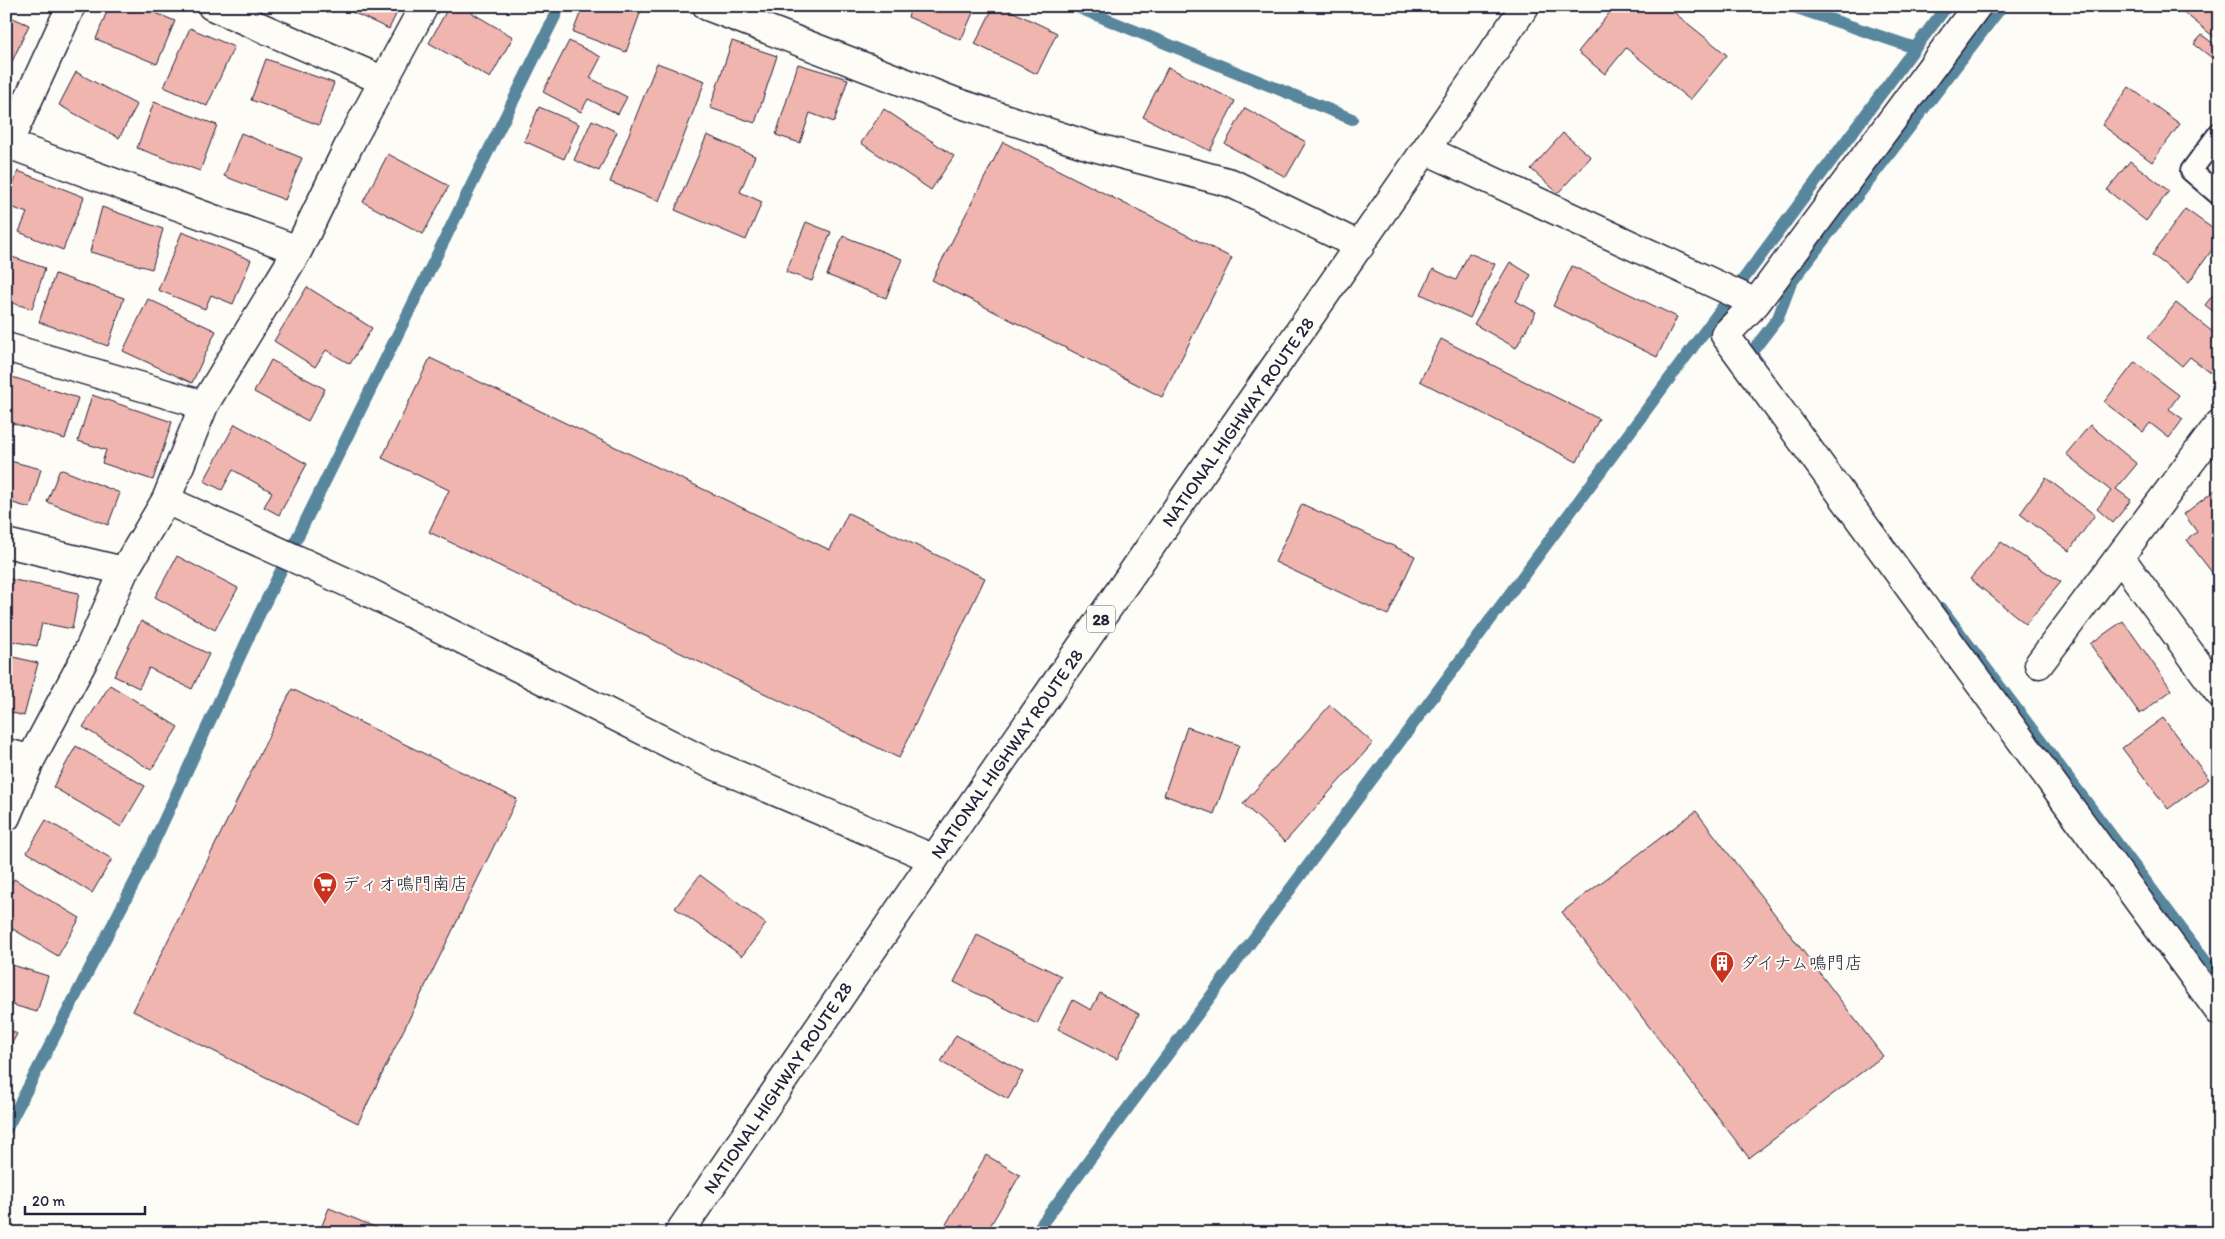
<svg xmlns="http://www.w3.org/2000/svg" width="2225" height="1239" viewBox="0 0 2225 1239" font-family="Itim,'Klee One',sans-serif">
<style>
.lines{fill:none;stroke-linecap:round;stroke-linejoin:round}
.stream{stroke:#59869d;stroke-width:12}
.building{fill:#f0b5ae;stroke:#22223b}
.lane-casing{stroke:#22223b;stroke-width:24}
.street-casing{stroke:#22223b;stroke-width:31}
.highway-casing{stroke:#22223b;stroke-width:31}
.lane{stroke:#fdfcf7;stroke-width:20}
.street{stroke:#fdfcf7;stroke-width:28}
.highway{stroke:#fdfcf7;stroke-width:28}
.labels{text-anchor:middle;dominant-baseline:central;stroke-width:4;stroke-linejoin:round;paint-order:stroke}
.shield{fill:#fdfcf7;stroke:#646373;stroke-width:1}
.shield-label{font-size:16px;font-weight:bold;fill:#22223b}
.street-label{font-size:18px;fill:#22223b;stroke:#fdfcf7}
.poi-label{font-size:18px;fill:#22223b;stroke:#fdfcf7;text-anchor:start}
</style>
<rect width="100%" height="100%" fill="#fdfcf7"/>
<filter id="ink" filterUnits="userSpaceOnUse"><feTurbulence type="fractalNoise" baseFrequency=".02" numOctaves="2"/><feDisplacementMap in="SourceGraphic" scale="10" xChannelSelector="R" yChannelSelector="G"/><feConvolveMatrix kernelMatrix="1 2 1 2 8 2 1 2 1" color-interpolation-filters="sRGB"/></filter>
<g filter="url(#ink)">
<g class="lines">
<path class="stream" d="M1074 6 1352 119
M1791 6 1915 48 1947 6
M1758 362 1751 353 1778 318 1791 283 2002 6
M1942 609 2219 979
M6 1130 142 868 258 617 560 6
M1035 1233 1915 48"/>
</g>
<path class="building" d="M109 6H139L175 21 157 64 96 39Z
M325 6H338L335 11Z
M352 6H400L389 29 350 11Z
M449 6H460L513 37 490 78 429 43Z
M583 6 642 8 626 52 573 32Z
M912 6H976L961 40 908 17Z
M994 6H1001L1057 33 1037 74 975 44Z
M1615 6H1666L1727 55 1690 100 1626 48 1605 74 1578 52Z
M2184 6H2219V41L2181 10Z
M6 15 29 25 10 66 6 64Z
M190 28 234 47 207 106 164 87Z
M2202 35 2219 48V57L2216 61 2194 44Z
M569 41 601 57 590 78 627 97 618 114 588 99 581 112 543 92Z
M732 41 777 56 755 123 710 108Z
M266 59 334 83 319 125 251 100Z
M657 63 705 81 659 201 610 182Z
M798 64 848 79 834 122 810 113 800 143 776 135Z
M1168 67 1235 101 1210 151 1143 117Z
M76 72 137 105 119 138 59 105Z
M2129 87 2180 124 2152 162 2102 125Z
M154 102 217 125 200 171 137 148Z
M539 107 579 124 564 159 524 141Z
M1245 108 1306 142 1286 177 1225 144Z
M884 109 954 156 931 190 861 143Z
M592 120 617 132 599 171 574 160Z
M241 133 302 158 285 200 224 176Z
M1563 133 1591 157 1558 193 1531 169Z
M707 135 755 156 740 192 762 202 746 240 675 210Z
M1003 142 1232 258 1162 397 932 280Z
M388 154 449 186 423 234 363 202Z
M2130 161 2169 191 2146 221 2107 190Z
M18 171 84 197 63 250 19 232 27 213 6 205Z
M102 207 163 229 152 269 90 252Z
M2185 209 2219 233V240L2189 282 2152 255Z
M806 222 831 232 812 281 786 272Z
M182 232 251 260 233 304 211 295 205 309 158 290Z
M843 236 902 259 886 298 827 275Z
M1469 253 1495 264 1470 318 1421 294 1433 269 1456 280Z
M9 256 45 268 32 309 6 301V264Z
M1510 262 1531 275 1516 301 1536 312 1516 348 1474 324Z
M1572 266 1677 317 1657 357 1553 306Z
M55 274 124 298 108 346 39 322Z
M307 287 372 328 350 364 326 350 315 367 274 341Z
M2219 287V316L2205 305Z
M148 299 216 331 192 383 123 351Z
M2176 303 2219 337V363L2211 373 2190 357 2182 366 2148 338Z
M1441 339 1599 419 1577 462 1420 381Z
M430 358 830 550 848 513 985 578 899 758 429 532 449 490 382 458Z
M271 360 325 389 308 421 254 392Z
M2135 362 2179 395 2169 409 2183 419 2169 438 2150 423 2143 432 2104 402Z
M6 375 78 398 65 439 12 423 6 439Z
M92 395 172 422 153 480 102 463 106 450 78 441Z
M235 424 307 464 279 515 264 507 272 492 233 470 222 490 204 481Z
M2090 425 2137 464 2116 489 2131 500 2113 523 2097 509 2111 491 2066 454Z
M6 460 41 469 30 508 6 501Z
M60 469 120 493 108 525 47 502Z
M2046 478 2095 515 2069 551 2020 514Z
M2219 487V571L2214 575 2187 540 2197 532 2184 514Z
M1302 504 1415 556 1388 615 1275 562Z
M2001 542 2061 582 2026 624 1970 579Z
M177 556 238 588 215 630 155 597Z
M9 579 79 593 72 629 42 623 37 646 6 640V592Z
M141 621 209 654 192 689 149 668 139 688 114 676Z
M2123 621 2172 690 2140 714 2090 644Z
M6 655 38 663 24 716 6 711Z
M110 685 178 727 151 770 83 727Z
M292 689 517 799 358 1123 133 1011Z
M1330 705 1373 743 1285 842 1243 804Z
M2163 718 2209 779 2168 809 2122 748Z
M1187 727 1239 745 1214 814 1164 795Z
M76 746 145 786 121 827 53 787Z
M1696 811 1883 1056 1749 1158 1562 912Z
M46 820 112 859 92 893 27 852Z
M700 875 766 924 742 956 675 908Z
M14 879 80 918 58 956 6 925V893Z
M977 935 1061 976 1037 1024 954 982Z
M6 963 48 976 37 1012 6 1003Z
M1100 993 1139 1014 1117 1059 1058 1029 1073 1000 1091 1010Z
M6 1028 17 1034 6 1054Z
M956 1035 1023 1072 1008 1099 941 1062Z
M986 1155 1020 1175 986 1233H941Z
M329 1208 389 1233H319Z"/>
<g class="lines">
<defs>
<path id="lane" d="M2219 133 2191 171 2219 195"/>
<path id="street" d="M212 6 382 80
M707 6 958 103 1090 146 1231 183 1360 246
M1977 6 1756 303 1725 335 2219 1011
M8 144 298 250
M6 148 71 6
M1426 150 1756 303
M6 347 204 405
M166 500 366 591 702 760 934 859
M6 543 124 571
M2120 557 2219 693
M2039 664 2219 424
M6 753 31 759
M6 817 31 759 87 654 124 571 166 500 204 405 298 250 349 145 424 6"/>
<path id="highway" d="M679 1233 934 859 1525 6"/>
</defs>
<use href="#lane" class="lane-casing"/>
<use href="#street" class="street-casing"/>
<use href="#highway" class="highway-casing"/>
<use href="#lane" class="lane"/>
<use href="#street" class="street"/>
<use href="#highway" class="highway"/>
</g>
</g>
<defs>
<symbol id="supermarket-pin" viewBox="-11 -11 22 30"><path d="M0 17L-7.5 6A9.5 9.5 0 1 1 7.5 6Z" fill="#c8321e" stroke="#fdfcf7"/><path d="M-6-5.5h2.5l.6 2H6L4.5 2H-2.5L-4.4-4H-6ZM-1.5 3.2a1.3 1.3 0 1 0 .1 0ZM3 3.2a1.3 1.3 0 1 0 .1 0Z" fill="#fff"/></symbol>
<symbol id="building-pin" viewBox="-11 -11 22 30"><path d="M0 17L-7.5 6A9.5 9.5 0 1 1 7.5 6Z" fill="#c8321e" stroke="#fdfcf7"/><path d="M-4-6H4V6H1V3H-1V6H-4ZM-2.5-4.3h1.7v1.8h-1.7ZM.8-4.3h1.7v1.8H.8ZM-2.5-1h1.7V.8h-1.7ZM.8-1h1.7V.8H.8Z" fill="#fff"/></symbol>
</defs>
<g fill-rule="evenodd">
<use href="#supermarket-pin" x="311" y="870" width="28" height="38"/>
<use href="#building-pin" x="1708" y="949" width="28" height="38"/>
</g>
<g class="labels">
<rect class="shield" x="1087" y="605.5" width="28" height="27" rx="4"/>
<g class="shield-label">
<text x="1101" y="619">28</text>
</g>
<g class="street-label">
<text transform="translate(1238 422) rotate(-55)">NATIONAL HIGHWAY ROUTE 28</text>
<text transform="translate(1007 754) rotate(-55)">NATIONAL HIGHWAY ROUTE 28</text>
<text transform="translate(778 1088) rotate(-56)">NATIONAL HIGHWAY ROUTE 28</text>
</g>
<g class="poi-label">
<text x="342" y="884">ディオ鳴門南店</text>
<text x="1740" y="963">ダイナム鳴門店</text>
</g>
</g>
<rect width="2225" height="1239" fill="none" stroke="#fdfcf7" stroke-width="25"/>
<rect x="12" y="12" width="2200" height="1214" fill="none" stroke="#22223b" stroke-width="2" filter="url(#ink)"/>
<path d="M25 1206v8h120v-8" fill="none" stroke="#22223b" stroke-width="2.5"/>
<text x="32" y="1206" font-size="15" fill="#22223b" stroke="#fdfcf7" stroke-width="4" paint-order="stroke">20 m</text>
</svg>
